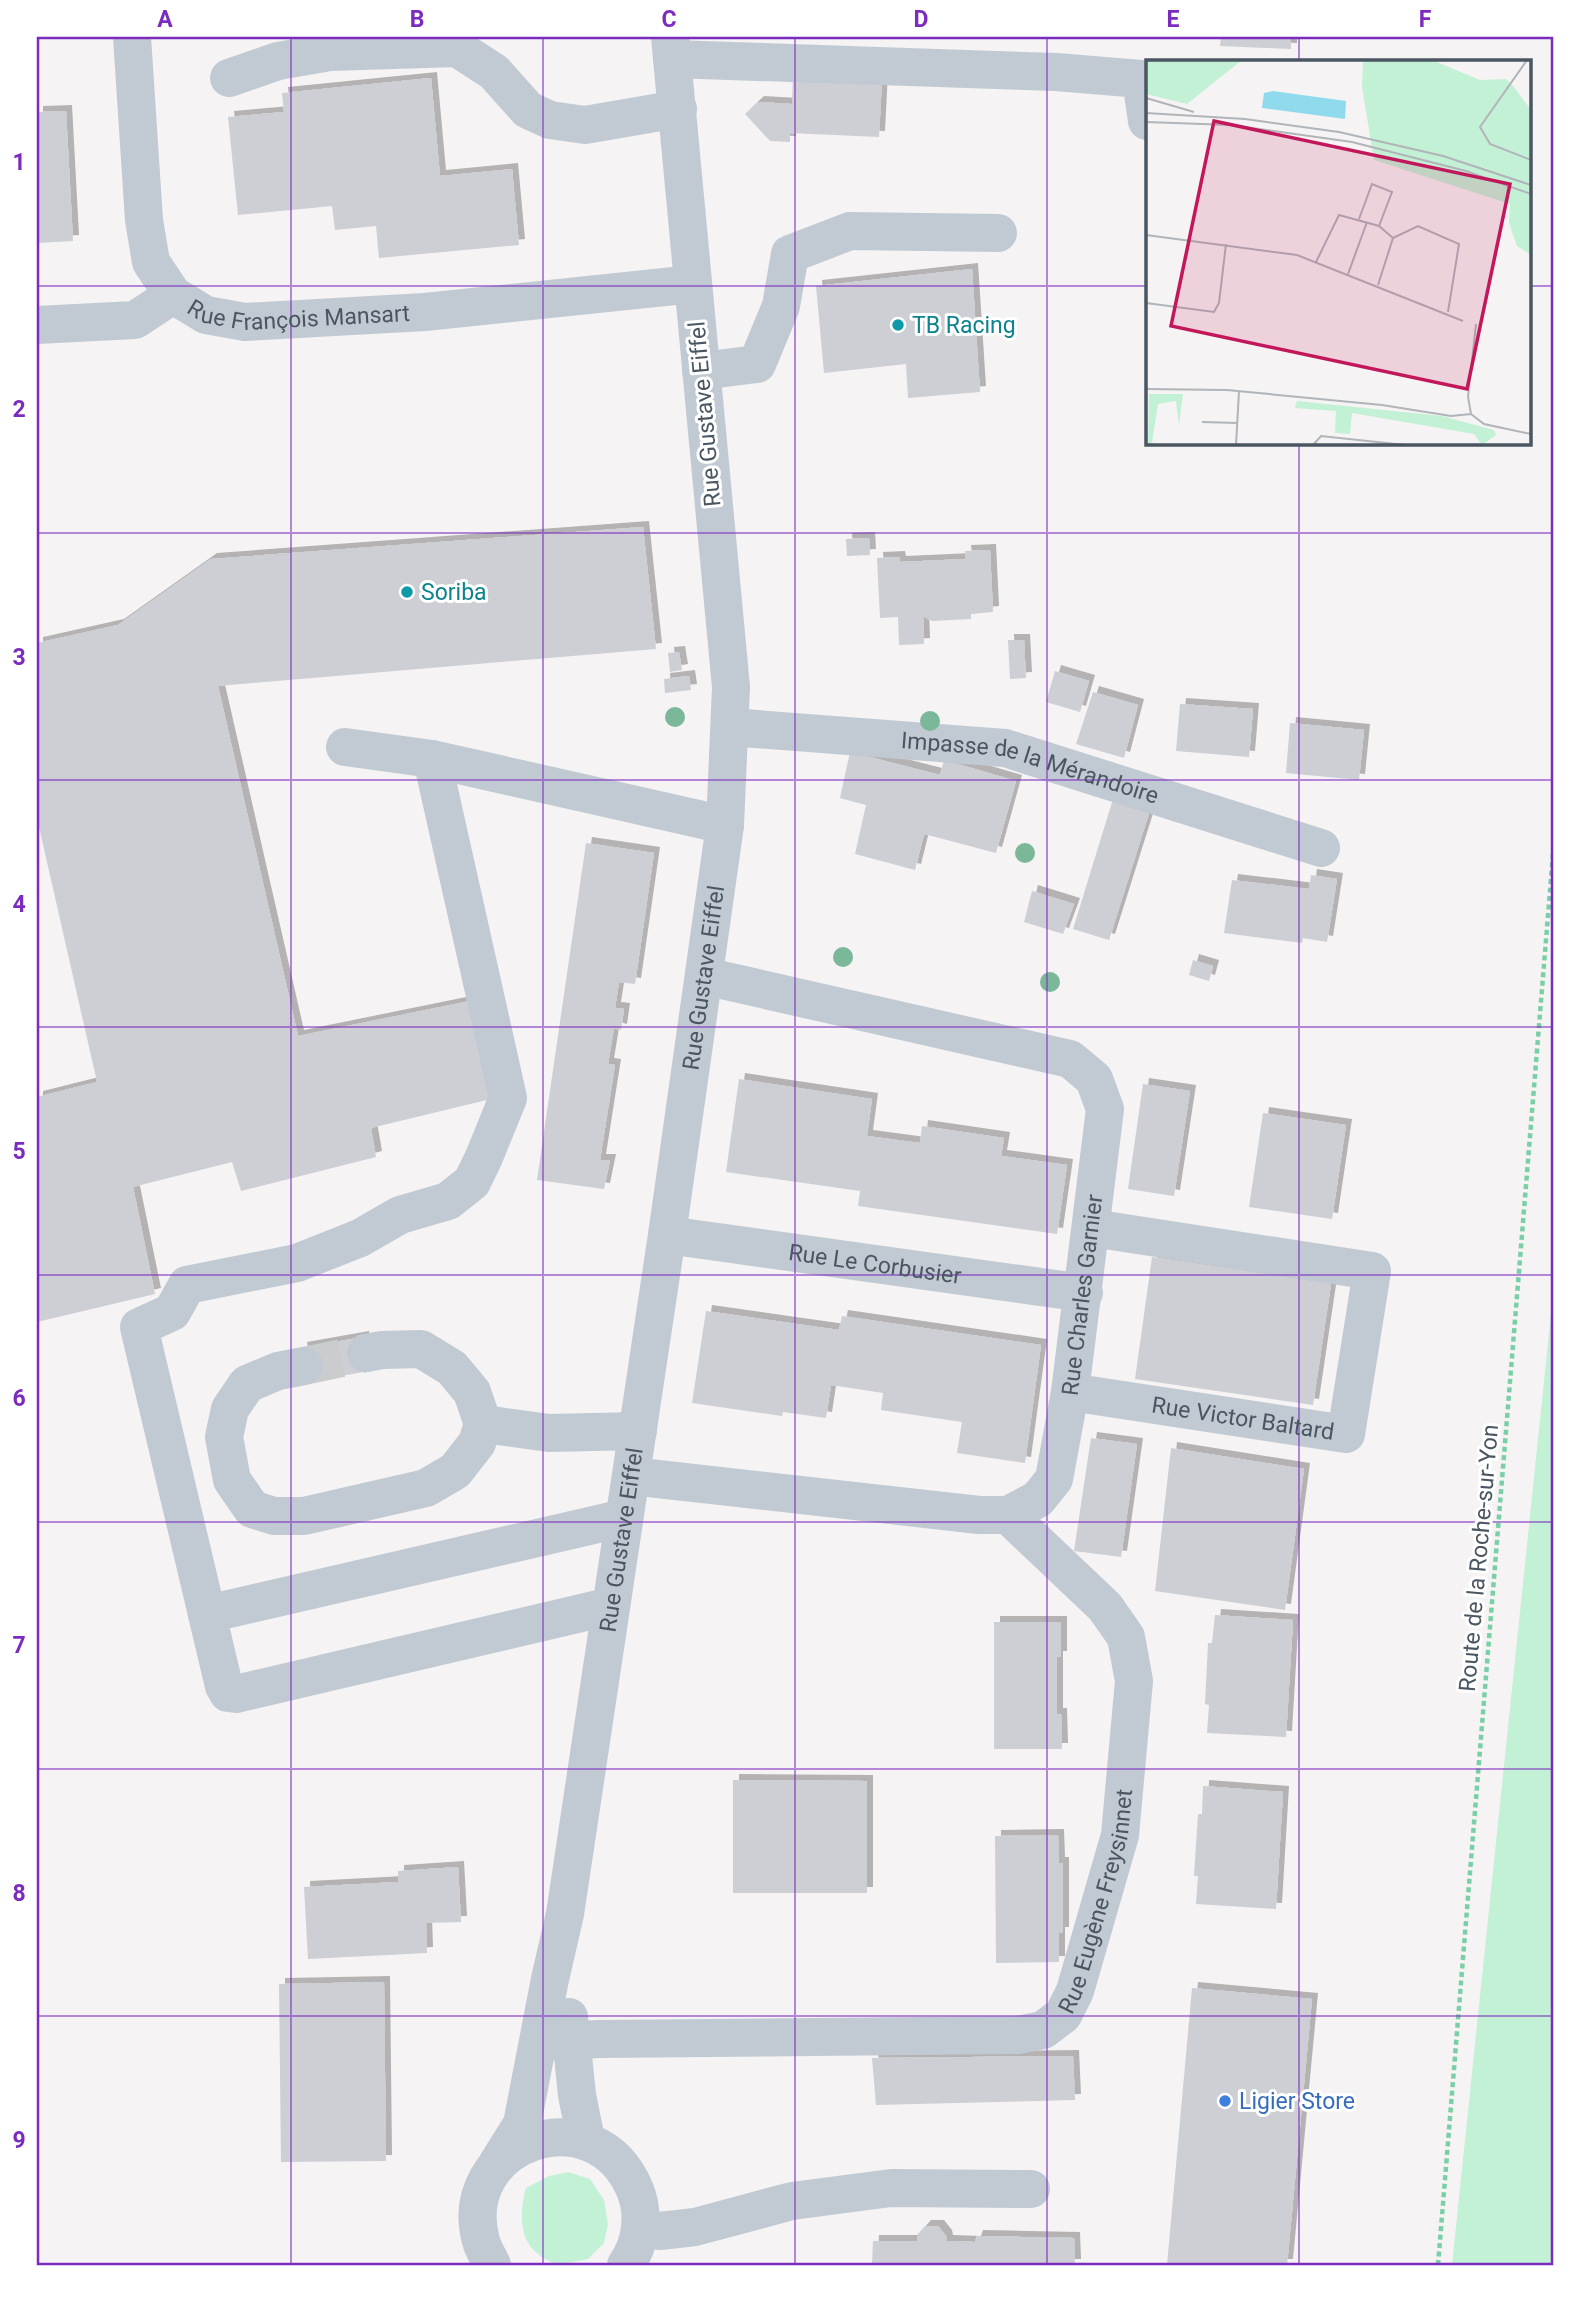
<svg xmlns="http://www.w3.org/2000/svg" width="1590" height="2302" viewBox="0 0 1590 2302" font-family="Roboto,sans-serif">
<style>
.green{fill:#c3f1d5}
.building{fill:#cdcfd5;filter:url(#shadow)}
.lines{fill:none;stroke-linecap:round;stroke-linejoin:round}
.minor-tunnel{stroke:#caccce;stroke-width:38;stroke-dasharray:38 19;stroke-linecap:butt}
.path{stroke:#7ad0a6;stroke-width:4.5;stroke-dasharray:5 3.5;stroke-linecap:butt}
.minor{stroke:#c1cad2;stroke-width:38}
.tree{fill:#7bb799}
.grid{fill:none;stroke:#7b2cbf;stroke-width:2;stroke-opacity:0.55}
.culture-dot{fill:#0f9aa8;stroke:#fff;stroke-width:2.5}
.shop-dot{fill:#3f7fe0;stroke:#fff;stroke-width:2.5}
.labels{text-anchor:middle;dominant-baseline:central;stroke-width:6;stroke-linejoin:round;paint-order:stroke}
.street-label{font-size:23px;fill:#4a5661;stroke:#fff}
.culture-label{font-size:23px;fill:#0d838f;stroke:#fff;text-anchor:start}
.shop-label{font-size:23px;fill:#366cbe;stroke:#fff;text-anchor:start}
.inset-road{fill:none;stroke:#b1b4b9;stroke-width:2}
.view{fill:#c2185b;fill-opacity:0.15;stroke:#c2185b;stroke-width:3.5}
.inset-edge{fill:none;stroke:#4a5661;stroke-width:3.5}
.neatline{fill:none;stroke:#7b2cbf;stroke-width:2.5}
.grid-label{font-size:23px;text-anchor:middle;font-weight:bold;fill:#7b2cbf}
</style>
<defs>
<filter id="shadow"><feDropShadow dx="6" dy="-6" stdDeviation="0" flood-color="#0004"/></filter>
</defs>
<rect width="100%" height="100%" fill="#f5f3f3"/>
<path class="green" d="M1553 1295V2265H1452Z
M568 2172 590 2179 604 2200 608 2224 604 2243 588 2259 557 2265C550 2261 542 2258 537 2253 518 2238 520 2209 526 2188L549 2176Z"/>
<path class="building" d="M1221 37H1291V49L1220 46Z
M793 74 882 78 879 137 790 133V142L770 141 745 114 758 102 792 104Z
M431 78 440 176 512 169 519 245 379 258 376 226 335 230 332 206 238 215 228 117 284 112 282 93Z
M66 111 73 241 37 243V112Z
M972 269 980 392 908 398 906 364 824 373 816 286Z
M643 527 656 649 218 686 298 1036 470 1001 491 1099 371 1128 376 1157 241 1191 232 1162 133 1187 155 1294 37 1322V1097L97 1082 37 818V643L118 625 211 559Z
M869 538 870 555 847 556 846 539Z
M990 550 993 612 971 614V619L932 621 923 616 924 644 899 645 898 617 880 618 877 558 899 557 900 562 966 559 965 551Z
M1008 640H1024L1026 678 1010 679Z
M679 652 682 670 670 672 668 653Z
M1055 671 1089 681 1080 712 1046 702Z
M689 676 691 690 665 693 664 679Z
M1093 692 1138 705 1124 758 1076 744Z
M1180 704 1253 709 1249 757 1176 751Z
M1290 723 1364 730 1359 780 1286 773Z
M850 752 940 775 944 760 1016 781 996 853 924 834 915 870 855 854 866 805 840 798Z
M1113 799 1150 810 1109 940 1073 929Z
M586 843 654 853 635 984 619 982 615 1008 624 1009 621 1030 614 1028 608 1064 615 1065 600 1160H610L604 1189 537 1180Z
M1311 875 1337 879 1327 942 1303 938 1302 943 1224 933 1232 880 1309 889Z
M1032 891 1074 904 1063 934 1024 922Z
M1193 960 1213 966 1209 981 1189 975Z
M739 1079 872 1099 867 1136 920 1143 922 1126 1004 1138 1001 1156 1067 1165 1057 1234 858 1206 860 1191 726 1172Z
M1143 1084 1190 1091 1174 1196 1128 1189Z
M1263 1113 1346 1125 1332 1219 1249 1207Z
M1152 1257 1331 1284 1313 1405 1135 1379Z
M706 1311 839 1330 842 1316 1041 1345 1025 1463 957 1453 962 1422 881 1410 883 1393 831 1385 826 1418 783 1412 782 1416 692 1403Z
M363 1337 369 1371 307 1382 301 1348Z
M1091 1438 1137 1444 1121 1557 1074 1551Z
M1171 1448 1304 1469 1285 1610 1155 1591Z
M1215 1615 1293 1620 1286 1737 1207 1733 1209 1705 1205 1704 1208 1643H1212Z
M994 1622H1061V1657H1057V1714H1061L1062 1749H994Z
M733 1780 867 1781V1893H733Z
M1203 1786 1283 1792 1276 1909 1196 1904 1198 1876H1194L1198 1814H1202Z
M1058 1835 1059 1863H1063V1933H1059V1962L996 1963 995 1836Z
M458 1867 461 1922 426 1923 427 1953 308 1959 304 1887 398 1882V1871Z
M384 1982 386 2161 281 2162 279 1984Z
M1192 1988 1312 1999 1287 2265H1167Z
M1073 2056 1075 2100 876 2105 872 2058Z
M925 2226H938L946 2236 947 2241 975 2242 977 2236 1074 2238 1075 2265H872L873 2241H917V2235Z"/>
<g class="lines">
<path class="minor-tunnel" d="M304 1366 366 1353"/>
<path class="path" d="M1438 2265 1553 854"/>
<g class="minor">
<path id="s1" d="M132 37 144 220 151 262 173 295 206 315 245 322 425 312 693 284"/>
<path d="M672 59 1056 72 1141 79 1147 121"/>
<path d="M229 78 278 61 330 52 457 48 494 72 528 110 550 120 585 125 678 109"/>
<path d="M37 325 135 320 173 295"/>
<path d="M701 371 757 364 781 306 790 254 850 231 998 233"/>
<path id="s2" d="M730 727 1005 748 1321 848"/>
<path d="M345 747 432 759 725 825"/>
<path d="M432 759 508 1098 484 1157 472 1182 448 1201 400 1215 360 1238 297 1263 187 1285 172 1312 139 1327 224 1686 228 1693 236 1694 611 1606"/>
<path id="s3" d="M667 1235 1084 1293"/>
<path d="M304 1366 278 1371 247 1384 230 1409 224 1437 232 1480 252 1509 274 1516H304L426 1488 455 1471 477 1443 483 1424 472 1392 452 1368 421 1349 382 1350 366 1353"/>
<path id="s4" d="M1070 1392 1346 1434 1372 1271 1092 1228"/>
<path d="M483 1424 549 1433 638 1431"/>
<path id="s5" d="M631 1476 979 1515H1008L1038 1499 1054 1479 1070 1392 1105 1109 1094 1079 1070 1059 704 976"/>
<path d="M207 1614 624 1518"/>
<path d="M569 2017 577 2095 586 2140"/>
<path id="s6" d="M539 2042 599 2039 1018 2035 1043 2030 1063 2015 1075 1991 1120 1835 1134 1681 1126 1637 1105 1607 1008 1515"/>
<path id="s7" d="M497 2164 522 2124 550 1979 565 1914 667 1235 725 825 731 687 670 37"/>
<path d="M641 2228 660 2231 695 2227 792 2201 891 2188 1031 2189"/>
<path d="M492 2265C489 2258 483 2249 481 2241 454 2142 595 2093 635 2190 645 2214 641 2244 626 2265"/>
</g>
</g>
<g class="tree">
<circle cx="675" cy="717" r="10"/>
<circle cx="930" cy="721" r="10"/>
<circle cx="1025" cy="853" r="10"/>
<circle cx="843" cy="957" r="10"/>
<circle cx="1050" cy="982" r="10"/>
</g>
<path class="grid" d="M291 37V2265M543 37V2265M795 37V2265M1047 37V2265M1299 37V61M37 286H1147M1529 286H1553M1299 443V2265M37 533H1553M37 780H1553M37 1027H1553M37 1275H1553M37 1522H1553M37 1769H1553M37 2016H1553"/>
<g class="culture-dot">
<circle cx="898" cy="325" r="7"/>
<circle cx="407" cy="592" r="7"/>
</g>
<circle class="shop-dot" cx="1225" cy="2101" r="7"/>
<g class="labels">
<g class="street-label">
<text stroke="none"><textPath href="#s1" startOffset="397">Rue François Mansart</textPath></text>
<text transform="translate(705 414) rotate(-95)">Rue Gustave Eiffel</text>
<text stroke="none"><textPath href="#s2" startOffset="304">Impasse de la Mérandoire</textPath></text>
<text stroke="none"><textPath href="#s7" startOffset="1208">Rue Gustave Eiffel</textPath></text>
<text stroke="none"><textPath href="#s3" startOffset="210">Rue Le Corbusier</textPath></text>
<text stroke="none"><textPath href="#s5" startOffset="625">Rue Charles Garnier</textPath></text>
<text stroke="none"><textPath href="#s4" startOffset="175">Rue Victor Baltard</textPath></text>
<text stroke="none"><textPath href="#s7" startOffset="640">Rue Gustave Eiffel</textPath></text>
<text transform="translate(1479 1558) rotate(-85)">Route de la Roche-sur-Yon</text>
<text stroke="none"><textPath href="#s6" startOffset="649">Rue Eugène Freysinnet</textPath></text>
</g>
<g class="culture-label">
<text x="912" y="325">TB Racing</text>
<text x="421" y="592">Soriba</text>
</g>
<g class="shop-label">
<text x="1239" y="2101">Ligier Store</text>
</g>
</g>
<g transform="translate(1146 60)">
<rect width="385" height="385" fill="#f5f3f3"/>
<path d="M0 0H96L41 44 0 34ZM217 0H286L334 20 360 19 368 27 385 50V195L371 186 363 163 364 144 228 100 216 27ZM3 334H37L33 365 30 341 12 344 6 383 15 385H2ZM151 341 296 356 348 370 350 375 336 385 328 374 206 353 204 374 189 373 190 351 149 348Z" fill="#c3f1d5"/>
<path d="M127 31 200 41 199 59 116 48 118 33Z" fill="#90daee"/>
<path class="inset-road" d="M381 0 334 67 344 84 385 100M0 38 48 52M0 53 99 59 193 72 297 96 385 125M0 62 84 65 206 82 320 111 385 134M213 159 226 124 246 132 233 166M0 175 151 195 317 261M247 178 272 166 313 184 302 252M170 202 193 155 233 166 247 178 232 225M202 214 221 162M0 243 68 252 73 243 80 184M330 264 322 337 325 354 338 364 385 374M0 329 81 330 236 345 305 356 325 354M56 362 92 363M90 385 93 331M167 385 175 376 259 385"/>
<path class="view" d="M68 61 364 124 321 329 25 266Z"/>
<rect width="385" height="385" class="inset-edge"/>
</g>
<rect width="1590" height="2302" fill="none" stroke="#ffffff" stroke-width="77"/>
<rect x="38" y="38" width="1514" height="2226" class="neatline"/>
<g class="grid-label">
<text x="165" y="27">A</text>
<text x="417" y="27">B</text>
<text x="669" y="27">C</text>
<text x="921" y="27">D</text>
<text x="1173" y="27">E</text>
<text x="1425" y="27">F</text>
<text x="19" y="170">1</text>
<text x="19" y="417">2</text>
<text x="19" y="665">3</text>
<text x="19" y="912">4</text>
<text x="19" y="1159">5</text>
<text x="19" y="1406">6</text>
<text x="19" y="1653">7</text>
<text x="19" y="1901">8</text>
<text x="19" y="2148">9</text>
</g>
</svg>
